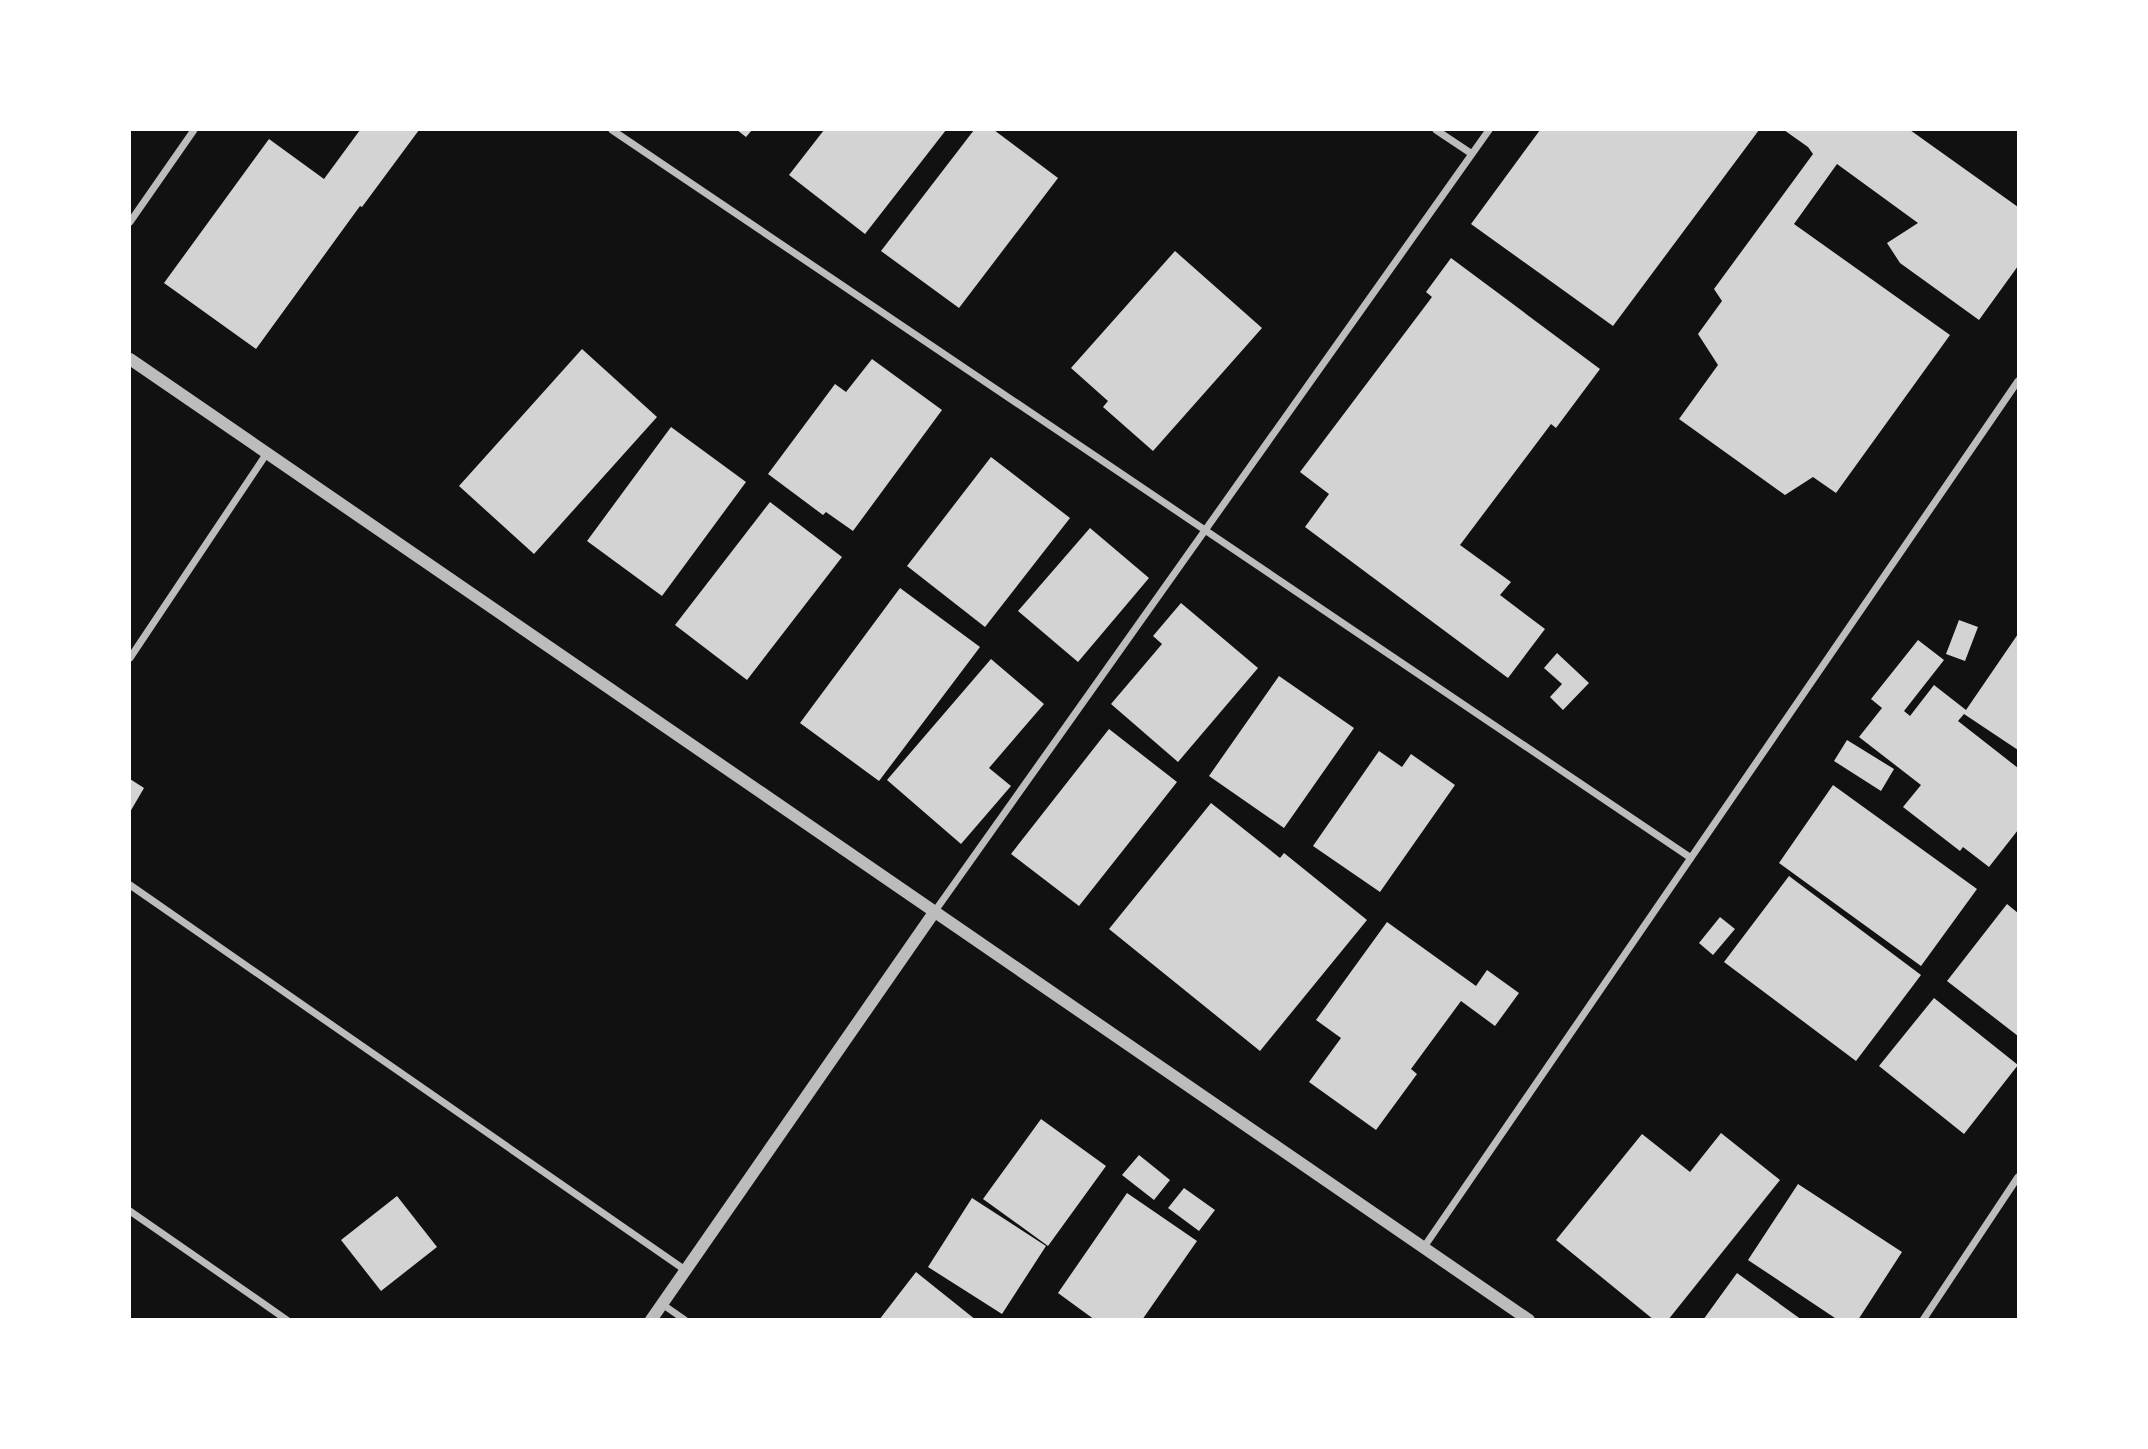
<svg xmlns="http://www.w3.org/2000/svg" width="2148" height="1449" viewBox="0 0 2148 1449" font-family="'PT Serif',serif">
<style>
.building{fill:#d3d3d3}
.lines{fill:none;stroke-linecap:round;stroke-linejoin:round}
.minor{stroke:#bcbcbc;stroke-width:7}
.tertiary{stroke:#bcbcbc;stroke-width:12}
</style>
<rect width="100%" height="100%" fill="#111"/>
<path class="building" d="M360 130H419L362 207 360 206 256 349 164 283 269 139 324 179Z
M737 130H752L746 137Z
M824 130H946L865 234 789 175Z
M974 130H994L1058 178 959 308 881 251Z
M1540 130H1759L1613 326 1471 224Z
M1784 130H1910L2018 207V266L1979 320 1900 263 1887 243 1918 223 1837 164 1794 224 1950 335 1836 493 1813 477 1785 495 1679 419 1718 365 1698 334 1722 301 1714 289 1813 154 1808 147Z
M1175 251 1262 328 1153 451 1103 407 1108 401 1071 368Z
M1451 258 1600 369 1556 428 1551 424 1460 545 1511 582 1500 595 1545 629 1508 678 1305 527 1329 494 1300 472 1432 297 1426 292Z
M582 349 657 417 534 554 459 486Z
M872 359 942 410 853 531 826 512 823 515 768 474 835 384 846 392Z
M671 427 746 482 662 596 587 541Z
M991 457 1070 518 985 627 907 566Z
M770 502 842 557 747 680 675 625Z
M1090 528 1149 578 1078 662 1018 611Z
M900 588 980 647 879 781 800 723Z
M1181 603 1258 668 1178 762 1111 704 1162 644 1153 636Z
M1959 620 1978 627 1965 661 1946 654Z
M2018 634V750L1964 714 1958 721 2018 768V830L1989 867 1963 847 1960 851 1903 807 1921 785 1859 737 1882 708 1871 699 1918 640 1944 660 1904 711 1910 716 1934 685 1966 710Z
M1557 653 1589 683 1563 710 1550 697 1562 684 1544 668Z
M991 659 1044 704 989 768 1011 786 961 844 887 780Z
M1279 676 1354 728 1284 828 1209 776Z
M1109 729 1177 782 1079 906 1011 854Z
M1847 740 1894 769 1881 791 1834 761Z
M1379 751 1402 767 1411 754 1455 785 1380 892 1313 846Z
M130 779 144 788 130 812Z
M1833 785 1977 889 1921 966 1779 863Z
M1211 803 1280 858 1284 853 1367 920 1260 1051 1109 929Z
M1789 876 1921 975 1856 1061 1724 962Z
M2007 904 2018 913V1036L1947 981Z
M1720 917 1735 929 1713 955 1699 943Z
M1387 922 1476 986 1487 970 1519 993 1495 1026 1461 1001 1411 1069 1417 1074 1376 1130 1309 1082 1341 1038 1316 1020Z
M1934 998 2018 1065 1964 1134 1879 1066Z
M1041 1119 1106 1166 1048 1246 983 1199Z
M1721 1133 1780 1180 1668 1320H1654L1556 1240 1642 1134 1690 1172Z
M1139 1155 1170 1180 1154 1200 1122 1175Z
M1798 1184 1902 1252 1858 1320H1838L1748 1260Z
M1184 1188 1215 1210 1199 1231 1168 1208Z
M1127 1193 1197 1241 1142 1320H1095L1058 1293Z
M397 1196 437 1247 381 1291 341 1240Z
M972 1198 1046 1246 1002 1314 928 1267Z
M916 1272 976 1320H879Z
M1737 1273 1802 1320H1703Z"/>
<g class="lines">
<path class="minor" d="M612 130 1691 858
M1436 130 1472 154
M130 222 194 130
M130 658 267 453
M130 885 685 1270
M935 911 1489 130
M130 1211 287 1320
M1424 1247 2018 381
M662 1304 685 1320
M1923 1320 2018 1177"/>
<path class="tertiary" d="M130 359 1529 1320
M651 1320 935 911"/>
</g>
<rect width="2148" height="1449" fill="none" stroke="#ffffff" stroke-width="262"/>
</svg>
